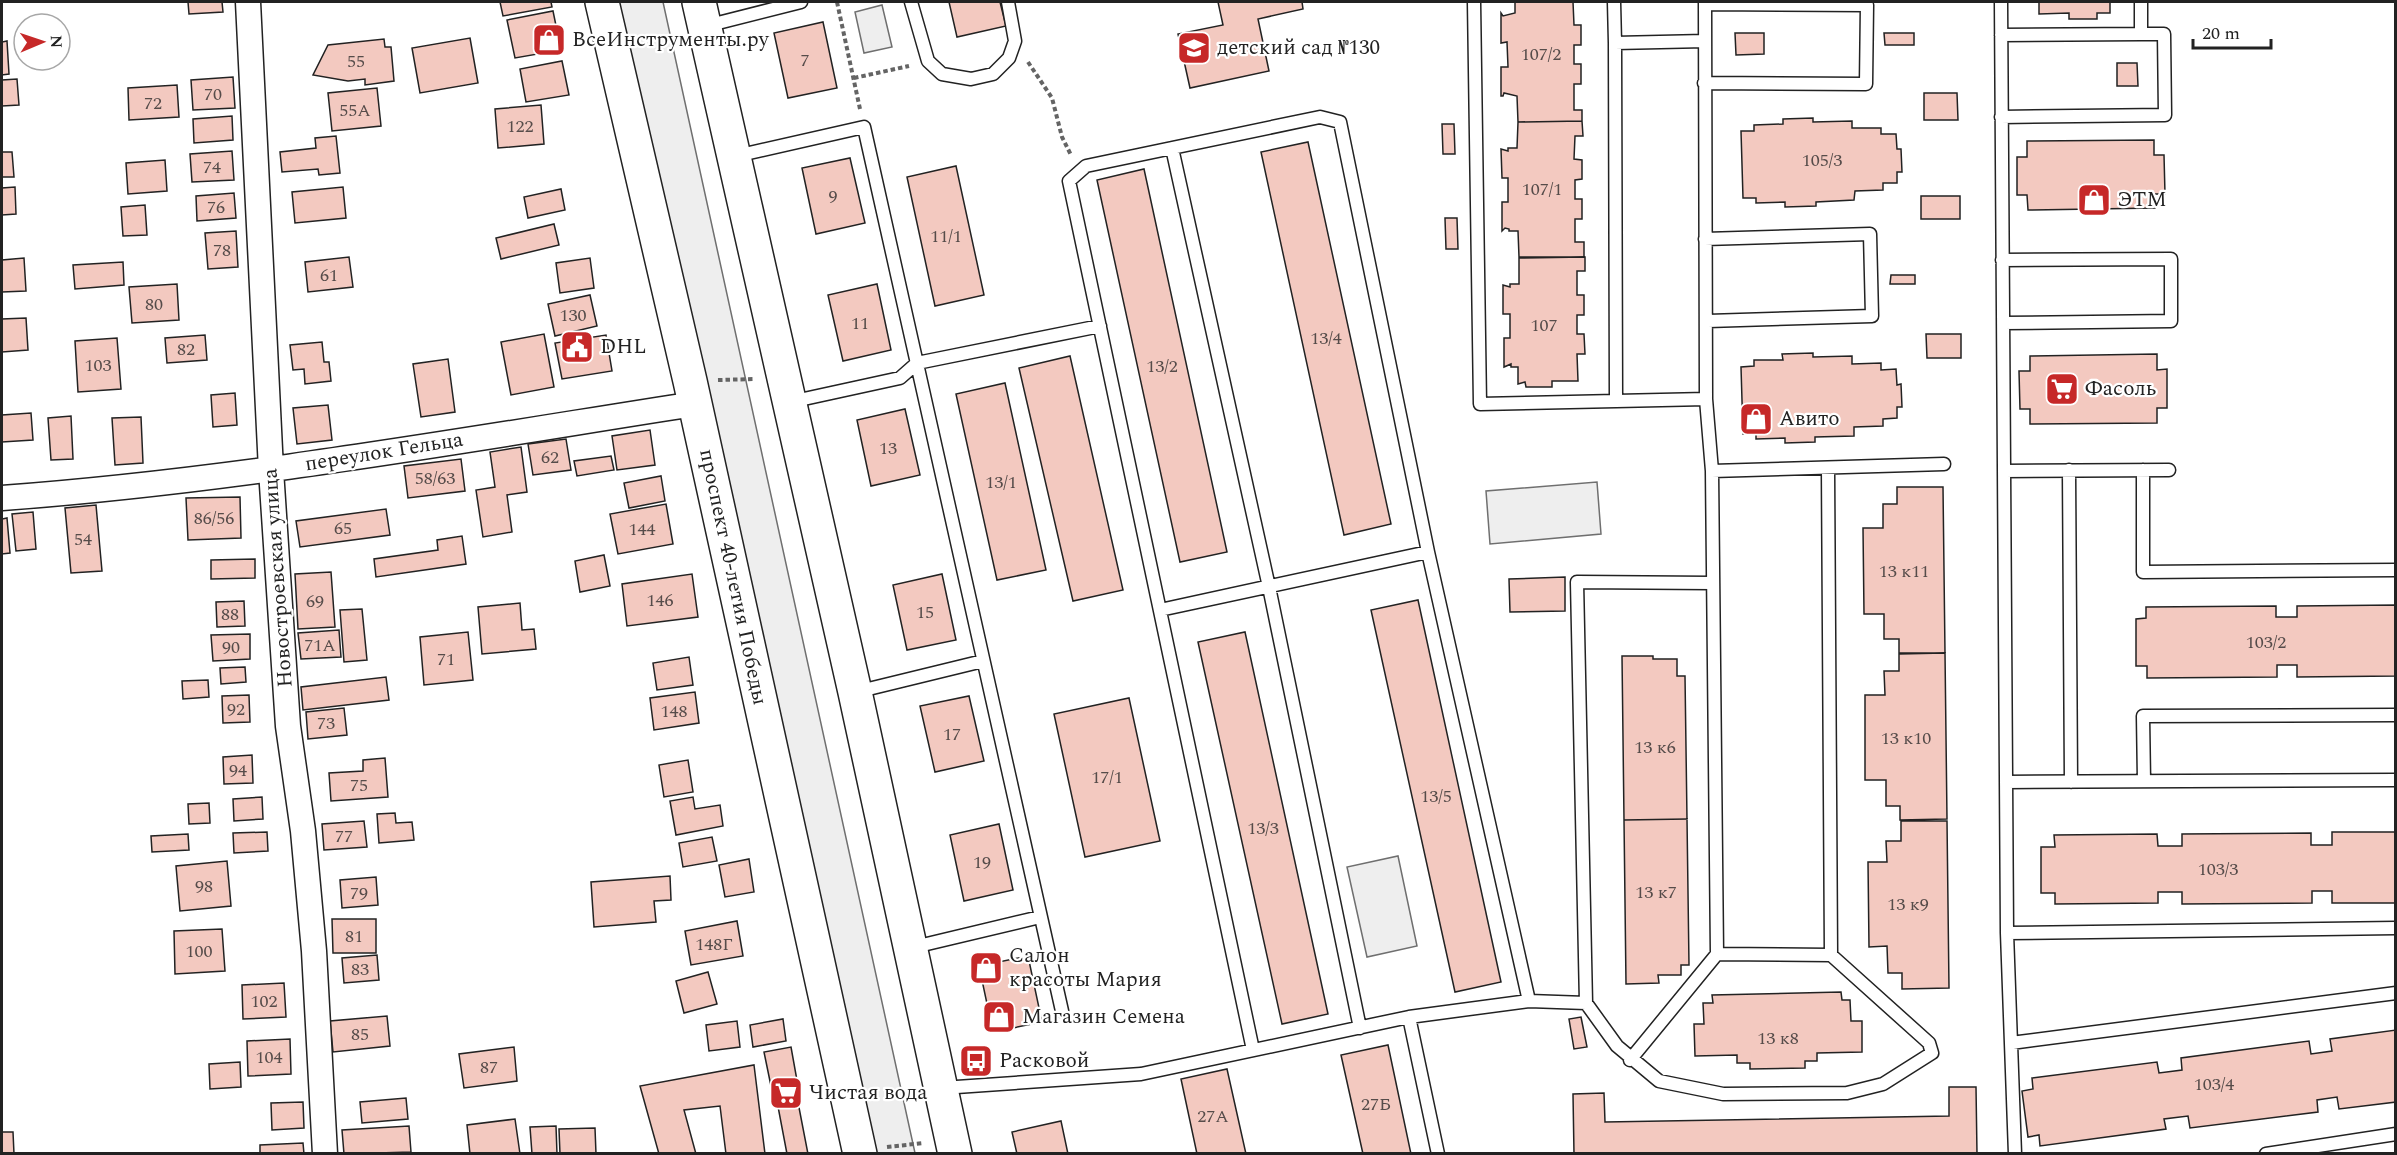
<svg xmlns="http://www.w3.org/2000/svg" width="2397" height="1155" viewBox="0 0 2397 1155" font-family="Spectral,serif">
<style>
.green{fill:#eee;stroke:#6f6f6f;stroke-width:1.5}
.building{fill:#f3c9c0;stroke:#222;stroke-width:1.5}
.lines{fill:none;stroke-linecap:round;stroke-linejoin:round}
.lane-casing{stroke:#222;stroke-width:15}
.street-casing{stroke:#222;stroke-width:27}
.secondary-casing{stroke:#222;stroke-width:36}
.path{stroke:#646464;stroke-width:4;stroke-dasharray:4.5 3;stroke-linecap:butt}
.lane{stroke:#fff;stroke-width:12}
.street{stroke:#fff;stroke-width:24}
.secondary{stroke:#fff;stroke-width:33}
.labels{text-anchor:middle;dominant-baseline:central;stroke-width:4.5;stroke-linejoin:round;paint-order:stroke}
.number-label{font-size:18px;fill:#564c4a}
.poi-label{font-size:21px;fill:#222;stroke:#fff;text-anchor:start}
.street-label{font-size:21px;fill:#222;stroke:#fff}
</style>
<rect width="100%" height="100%" fill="#fff"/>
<path class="green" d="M615 2H663L915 1153H868Z
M882 5 892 47 864 53 855 12Z
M1597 482 1601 534 1490 544 1486 491Z
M1398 856 1417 946 1367 957 1347 867Z"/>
<path class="building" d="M188 2H222L223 12 189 14Z
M500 2H551L552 7 503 16Z
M949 2H1000L1006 26 957 37Z
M1218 2H1302L1303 9 1258 19 1269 71 1190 88 1178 34 1223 25Z
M1515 2H1573L1574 25H1581V45H1574V64H1581V84H1574V110H1582V121L1518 122 1517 96 1504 93 1503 96H1501V67H1508L1507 42 1501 43V13L1503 16 1515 13Z
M2039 2H2110V13H2097V19H2069V13L2039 14Z
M553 11 561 50 515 58 507 20Z
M823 22 837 88 788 98 774 33Z
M1735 33H1764V54L1736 55Z
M1884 33H1914V45H1885Z
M470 38 478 83 420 93 412 48Z
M384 39 385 47H391L394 81 365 85V79L348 81 313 75 328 45Z
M7 41 9 74 2 75V42Z
M562 61 569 95 526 102 520 69Z
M2117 63H2137L2138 86H2117Z
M233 77 235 108 193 110 191 80Z
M17 79 19 105 2 106V80Z
M177 85 179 117 129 120 128 88Z
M377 88 381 126 332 131 328 93Z
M1924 93H1957L1958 120H1924Z
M541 105 544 144 498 148 495 109Z
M232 116 233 140 194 143 193 119Z
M1813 118V122L1852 121V128H1881V134H1896L1897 149H1901L1902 172H1897V183H1883V190L1855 191 1854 200 1816 202V206L1785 207V202L1756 203V198H1743L1741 131H1754V125L1783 124V119Z
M1582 121 1583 136H1575L1574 159 1582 160V179L1575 180V199H1582V219H1575V242H1584V257H1519L1518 231H1509V229L1505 228 1502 231V202H1508V178H1502L1501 149 1508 151V148H1517L1518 122Z
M1442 124H1454L1455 154H1443Z
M336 136 340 173 319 175 318 169 282 172 280 152 316 148 315 138Z
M2154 140V155H2164L2165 194H2154L2155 208 2028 210 2027 195H2017V157H2027V141Z
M1308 142 1391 524 1344 535 1261 152Z
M232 151 234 180 192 182 190 154Z
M2 152H12L14 177H2Z
M850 158 865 223 816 234 802 168Z
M165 160 167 191 128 194 126 163Z
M956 166 984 295 935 306 907 177Z
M1144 169 1227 552 1180 562 1097 180Z
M15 187 16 214 2 215V188Z
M343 187 346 218 295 223 292 192Z
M561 189 565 210 528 218 524 197Z
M234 193 236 218 197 221 196 196Z
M1921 196H1960V219H1921Z
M145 205 147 235 123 236 121 207Z
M1445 218H1457L1458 249H1446Z
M554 224 559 245 501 259 496 238Z
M236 231 238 267 208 269 205 233Z
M349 257 353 287 308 292 305 262Z
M1585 257V271H1577V295H1584V315H1577V334H1584L1585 354H1577L1578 381H1552V387H1526L1525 382 1518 384V367H1511V364L1504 367V338H1510V314H1503V285L1510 287V284H1519V258Z
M24 258 26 291 2 292V260Z
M590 258 594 288 560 293 556 263Z
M123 262 124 285 75 289 73 265Z
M1891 275H1915V284H1890Z
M177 284 179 320 132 323 129 287Z
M877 284 891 350 843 361 828 295Z
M590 295 597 326 555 336 548 304Z
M26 318 28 350 2 352V319Z
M544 334 554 387 511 395 501 342Z
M1926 334H1961V358H1927Z
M205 335 207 360 167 363 165 338Z
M606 335 612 371 562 379 555 343Z
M117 338 121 389 78 392 75 341Z
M322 342 324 362H329L331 381 305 384 304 369 293 370 290 345Z
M1813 353V357L1852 356V364L1881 363V370L1896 369 1897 385 1901 384 1902 407H1897V418L1883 419V426L1854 427V436L1815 437V442L1785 443V438L1756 439V433L1743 434 1741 367 1754 366V360H1783L1782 354Z
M2157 354V370L2167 369V408H2157V423L2030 424V409H2020L2019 371H2030V356Z
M1070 356 1123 590 1073 601 1019 368Z
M448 359 455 412 421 417 413 364Z
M1005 383 1046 570 997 580 956 394Z
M235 393 237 425 213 427 211 395Z
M328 405 332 440 297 444 293 408Z
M905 409 920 475 871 486 857 420Z
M31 413 33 440 2 442V415Z
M71 416 73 459 51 460 48 418Z
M141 417 143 463 115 465 112 418Z
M650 430 655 465 617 470 612 436Z
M566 439 571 470 533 475 528 444Z
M521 447 527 492 507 495 512 532 483 537 476 490 495 487 490 452Z
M611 456 614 470 577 476 574 461Z
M461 459 465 491 408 498 404 466Z
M661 476 665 501 629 508 624 483Z
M1897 487H1943L1945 653H1899V639H1884V614H1864L1863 528H1883V504H1897Z
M240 497 241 538 188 540 186 498Z
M666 504 673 544 618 554 610 514Z
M96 505 102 571 71 573 65 508Z
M386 509 390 535 300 547 296 521Z
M33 512 36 549 16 551 12 514Z
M7 518 10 553 2 554V519Z
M462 536 466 564 376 577 374 559 438 550 437 540Z
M604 555 610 586 580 592 575 561Z
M255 559V578L211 579V560Z
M331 572 335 627 298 629 295 574Z
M692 574 698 617 627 626 622 584Z
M942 574 956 640 907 650 893 585Z
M1565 577V611L1510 612 1509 579Z
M1418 600 1501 982 1455 992 1371 610Z
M244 601 245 626 217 627 216 602Z
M520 603 522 630 534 629 536 649 482 654 478 607Z
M2396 605V676L2297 677V665H2277V677L2147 678V666H2136V619L2146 618V607L2276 606V617H2297V606Z
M362 609 367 660 344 662 340 610Z
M339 630 341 657 301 659 298 633Z
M468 632 473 680 424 685 420 637Z
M1245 632 1328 1014 1282 1024 1198 642Z
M250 634V659L213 661 211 635Z
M1945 653 1947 819 1900 820V806H1886V780H1865V695H1885L1884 671H1899V654Z
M1622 656H1653V659H1677V676H1685L1687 819 1624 820Z
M689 657 693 685 657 690 653 663Z
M245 667 246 682 221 684 220 668Z
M386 677 389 700 303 710 301 687Z
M208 680 209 697 183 699 182 681Z
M695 692 699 723 654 730 650 698Z
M249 695 250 722 223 723 222 696Z
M969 696 984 761 935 772 920 706Z
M1129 698 1160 841 1085 857 1054 714Z
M344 708 347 735 308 739 306 712Z
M252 755 253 783 224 784 223 757Z
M385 758 388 797 331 801 329 773 363 771V760Z
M688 760 693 792 664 797 659 765Z
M262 797 263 819 234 821 233 799Z
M693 797 695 809 720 805 723 826 676 835 670 801Z
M209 803 210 823 189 824 188 804Z
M395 813 396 823 412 822 414 840 379 843 377 814Z
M1687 819 1689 965H1681V975H1658L1659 983 1626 984 1624 820Z
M364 821 367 847 324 850 322 824Z
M1901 821H1947L1949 988 1902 989V973H1888L1887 946 1869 947 1868 862H1887L1886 841H1901Z
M999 824 1013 890 964 901 950 835Z
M267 832 268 851 234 853 233 833Z
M2332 832H2396V903H2332V891H2312V903L2182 904V892H2158V903L2055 904V893H2041V847H2055L2054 835 2157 834 2158 846H2182V834L2311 833V845H2332Z
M188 834 189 850 152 852 151 836Z
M712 837 717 861 683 867 679 843Z
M749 859 754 892 725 897 719 865Z
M227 861 231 906 180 911 176 866Z
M670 876 671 900 654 901 656 922 594 927 591 882Z
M376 877 378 905 342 908 340 880Z
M332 919H376V953H333Z
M737 921 743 956 691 965 685 931Z
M222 929 225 971 175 974 174 931Z
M377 955 379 980 344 983 342 958Z
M1028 956 1042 1022 993 1032 979 966Z
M708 972 717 1004 684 1013 676 981Z
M284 983 286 1017 243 1019 242 985Z
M1841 992 1842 1000H1850L1851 1021H1862V1052L1817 1053V1061H1805V1068L1750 1069V1063H1737V1055L1695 1056 1694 1024H1704L1703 1003H1713L1712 995Z
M387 1016 390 1046 333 1052 330 1021Z
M1581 1017 1587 1047 1574 1049 1569 1019Z
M783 1019 786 1041 753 1047 750 1025Z
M737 1021 740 1047 709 1051 706 1025Z
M2396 1030V1102L2339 1109 2337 1097 2317 1100 2318 1112 2190 1128 2188 1116 2164 1119 2166 1129 2040 1146 2039 1135 2028 1137 2022 1091 2033 1089 2032 1078 2157 1062 2159 1073 2182 1070 2181 1058 2309 1041 2311 1054 2332 1051 2330 1039Z
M290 1039 291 1074 248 1076 247 1041Z
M1388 1045 1411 1154H1363L1341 1055Z
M514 1047 517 1081 464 1088 459 1054Z
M791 1047 798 1086 772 1091 764 1052Z
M240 1062 241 1087 210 1089 209 1064Z
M754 1065 765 1154H726L720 1106 684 1110 696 1154H659L640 1086Z
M1227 1069 1246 1154H1197L1181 1079Z
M1949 1087H1976L1977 1154H1574L1573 1094 1604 1093 1605 1122 1949 1116Z
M796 1092 808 1154H787L776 1096Z
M406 1098 408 1119 362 1123 360 1102Z
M303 1102 304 1128 272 1130 271 1103Z
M515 1119 520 1154H470L467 1125Z
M1061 1121 1068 1154H1017L1012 1132Z
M409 1126 411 1152 344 1154 342 1130Z
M556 1126 557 1154H532L530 1127Z
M595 1128 596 1154H560L559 1129Z
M2 1132H13L14 1154H2Z
M303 1143 304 1154H260V1145Z"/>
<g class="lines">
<defs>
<path id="lane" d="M911 2 928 61 942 74 971 79 993 74 1009 58 1015 41 1008 2
M1474 2 1480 404 1616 401
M1614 2 1615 43
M1705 2 1706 399 1712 471
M2001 2 2007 933 2015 1154
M706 26 801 2
M2001 35 2141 34V2
M1705 41 1615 43 1616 401 1706 399
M1704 83 1866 84 1867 5 1705 4
M2001 117 2165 115 2164 34H2141
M1172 148 1269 587 1360 1028
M736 156 864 127 1062 1011
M1705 239 1870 234 1872 316 1708 321
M2002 260 2171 259V321L2003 323
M790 402 900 378 917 363 1100 326
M1828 468 1831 955
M2069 470 2071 782
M2143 470V572L2396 570
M2004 471 2169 470
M1160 610 1428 552
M856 692 983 661
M2144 781 2143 716 2396 715
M2006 782 2396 780
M2007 933 2396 928
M910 948 1040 917
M1586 1003 1617 1046 1659 1081 1723 1094 1847 1093 1883 1084 1932 1053 1929 1043 1831 955 1717 954
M1409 1017 1438 1154
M2011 1043 2396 993
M1253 1050 1069 181 1086 166 1320 117 1340 122 1428 552 1529 1001
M1630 1060 1717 954 1712 471 1944 464
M942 1088 1141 1074 1409 1017 1529 1001 1586 1003 1577 582 1712 583
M2266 1154 2396 1134"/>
<path id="street" d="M248 2 271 470 288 726 303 831 314 951 325 1154
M2 498C234 481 464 440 694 404"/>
<path id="secondary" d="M602 2 690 381 860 1154
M699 2 855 692 955 1154"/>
</defs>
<use href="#lane" class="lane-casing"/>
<use href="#street" class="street-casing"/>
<use href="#secondary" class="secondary-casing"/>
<path class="path" d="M837 2 860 109
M1028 62 1052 98 1062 137 1071 155
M854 78 909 66
M718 380 755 379
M887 1147 924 1143"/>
<use href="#lane" class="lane"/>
<use href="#street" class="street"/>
<use href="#secondary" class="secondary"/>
</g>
<defs>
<symbol id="shop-square" viewBox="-11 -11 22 22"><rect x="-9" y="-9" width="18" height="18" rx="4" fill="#c62828" stroke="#fff"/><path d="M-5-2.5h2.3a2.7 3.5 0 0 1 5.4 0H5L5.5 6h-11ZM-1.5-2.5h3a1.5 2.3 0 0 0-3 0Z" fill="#fff"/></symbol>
<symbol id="school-square" viewBox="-11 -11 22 22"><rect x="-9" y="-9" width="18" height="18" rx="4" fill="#c62828" stroke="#fff"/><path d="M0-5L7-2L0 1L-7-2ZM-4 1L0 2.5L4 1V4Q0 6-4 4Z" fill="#fff"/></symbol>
<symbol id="civic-square" viewBox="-11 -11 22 22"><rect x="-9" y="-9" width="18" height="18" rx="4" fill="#c62828" stroke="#fff"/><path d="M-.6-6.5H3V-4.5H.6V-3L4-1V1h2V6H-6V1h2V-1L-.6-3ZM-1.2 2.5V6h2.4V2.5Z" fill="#fff"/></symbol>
<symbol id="supermarket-square" viewBox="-11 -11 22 22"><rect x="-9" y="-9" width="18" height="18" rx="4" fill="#c62828" stroke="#fff"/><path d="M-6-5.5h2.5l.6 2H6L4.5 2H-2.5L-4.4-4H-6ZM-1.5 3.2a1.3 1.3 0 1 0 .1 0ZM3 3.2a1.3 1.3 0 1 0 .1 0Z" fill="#fff"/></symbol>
<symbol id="bus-square" viewBox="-11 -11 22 22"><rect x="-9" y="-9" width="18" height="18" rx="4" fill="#c62828" stroke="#fff"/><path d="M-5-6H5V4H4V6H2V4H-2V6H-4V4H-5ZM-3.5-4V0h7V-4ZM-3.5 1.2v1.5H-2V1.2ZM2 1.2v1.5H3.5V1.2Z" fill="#fff"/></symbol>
</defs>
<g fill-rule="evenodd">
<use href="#shop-square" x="530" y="21" width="38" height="38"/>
<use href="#school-square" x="1175" y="29" width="38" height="38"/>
<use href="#shop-square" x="2075" y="181" width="38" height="38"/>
<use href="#civic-square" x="558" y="328" width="38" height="38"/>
<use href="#supermarket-square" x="2043" y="370" width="38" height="38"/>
<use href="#shop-square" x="1737" y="400" width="38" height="38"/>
<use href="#shop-square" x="967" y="949" width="38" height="38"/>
<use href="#shop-square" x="980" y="998" width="38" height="38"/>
<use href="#bus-square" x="957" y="1042" width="38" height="38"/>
<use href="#supermarket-square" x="767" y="1074" width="38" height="38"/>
</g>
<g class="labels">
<g class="number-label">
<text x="1541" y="54">107/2</text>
<text x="805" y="60">7</text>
<text x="356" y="61">55</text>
<text x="213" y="94">70</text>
<text x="153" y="103">72</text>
<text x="355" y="110">55А</text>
<text x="520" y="126">122</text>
<text x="1822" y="160">105/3</text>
<text x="212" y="167">74</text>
<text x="1542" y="189">107/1</text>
<text x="833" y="196">9</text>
<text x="216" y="207">76</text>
<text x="946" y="236">11/1</text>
<text x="222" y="250">78</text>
<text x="329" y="275">61</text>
<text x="154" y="304">80</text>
<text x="573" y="315">130</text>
<text x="860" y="323">11</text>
<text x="1544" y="325">107</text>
<text x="1326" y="338">13/4</text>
<text x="186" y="349">82</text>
<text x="98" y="365">103</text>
<text x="1162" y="366">13/2</text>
<text x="888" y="448">13</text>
<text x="550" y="457">62</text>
<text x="435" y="478">58/63</text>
<text x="1001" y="482">13/1</text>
<text x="214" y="518">86/56</text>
<text x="343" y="528">65</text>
<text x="642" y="529">144</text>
<text x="83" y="539">54</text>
<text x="1904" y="571">13 к11</text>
<text x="660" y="600">146</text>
<text x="315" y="601">69</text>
<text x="925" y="612">15</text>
<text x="230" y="614">88</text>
<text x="2266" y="642">103/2</text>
<text x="320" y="645">71А</text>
<text x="231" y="647">90</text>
<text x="446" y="659">71</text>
<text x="236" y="709">92</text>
<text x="674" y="711">148</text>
<text x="326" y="723">73</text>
<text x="952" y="734">17</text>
<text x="1906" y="738">13 к10</text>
<text x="1655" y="747">13 к6</text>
<text x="238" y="770">94</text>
<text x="1107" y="777">17/1</text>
<text x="359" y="785">75</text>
<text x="1436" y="796">13/5</text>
<text x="1263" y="828">13/3</text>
<text x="344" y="836">77</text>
<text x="982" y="862">19</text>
<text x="2218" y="869">103/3</text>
<text x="204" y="886">98</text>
<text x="1656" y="892">13 к7</text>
<text x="359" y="893">79</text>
<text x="1908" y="904">13 к9</text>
<text x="354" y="936">81</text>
<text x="714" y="944">148Г</text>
<text x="199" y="951">100</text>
<text x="360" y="969">83</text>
<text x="264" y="1001">102</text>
<text x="360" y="1034">85</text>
<text x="1778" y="1038">13 к8</text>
<text x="269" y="1057">104</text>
<text x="489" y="1067">87</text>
<text x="2214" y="1084">103/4</text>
<text x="1376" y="1104">27Б</text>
<text x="1213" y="1116">27А</text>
</g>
<g class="poi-label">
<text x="572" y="40">ВсеИнструменты.ру</text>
<text x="1217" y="48">детский сад №130</text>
<text x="2117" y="200">ЭТМ</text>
<text x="600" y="347">DHL</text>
<text x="2085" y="389">Фасоль</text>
<text x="1779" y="419">Авито</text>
<text x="1009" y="956">Салон<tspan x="1009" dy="24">красоты Мария</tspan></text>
<text x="1022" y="1017">Магазин Семена</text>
<text x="999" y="1061">Расковой</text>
<text x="809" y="1093">Чистая вода</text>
</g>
<g class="street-label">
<text transform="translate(384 452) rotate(-9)">переулок Гельца</text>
<text transform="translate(733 577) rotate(78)">проспект 40-летия Победы</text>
<text transform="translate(278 578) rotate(-94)">Новостроевская улица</text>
</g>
</g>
<rect width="2397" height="1155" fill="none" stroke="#222222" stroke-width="6"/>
<g transform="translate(42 42) rotate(88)"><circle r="28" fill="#ffffff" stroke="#a7a7a7" stroke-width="1.5"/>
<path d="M0-4.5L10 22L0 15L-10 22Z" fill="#c62828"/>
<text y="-9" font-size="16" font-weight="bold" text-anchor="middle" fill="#222222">N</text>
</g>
<path d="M2193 39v9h78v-9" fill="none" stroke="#222222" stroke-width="3"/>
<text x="2202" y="39" font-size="18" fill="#222222" stroke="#ffffff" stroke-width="4.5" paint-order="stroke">20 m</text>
</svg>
